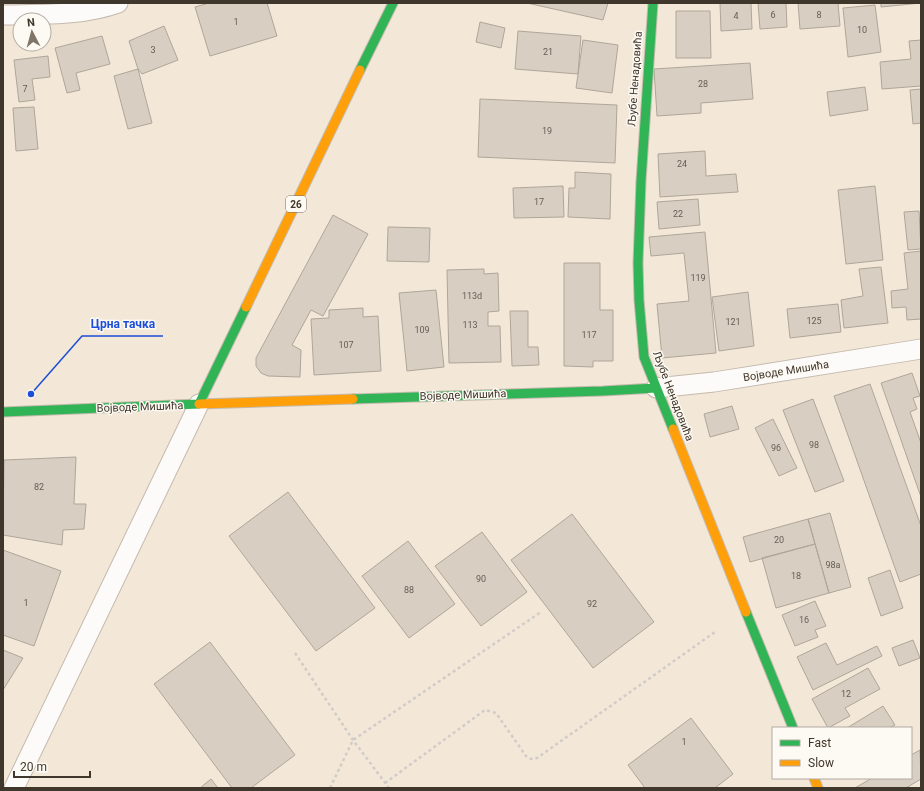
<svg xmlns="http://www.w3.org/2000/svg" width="924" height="791" viewBox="0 0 924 791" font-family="Roboto,sans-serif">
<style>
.building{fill:#d8cec2;stroke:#afa69a}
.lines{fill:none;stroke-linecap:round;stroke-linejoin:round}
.street-casing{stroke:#c4baae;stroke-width:21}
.fast-casing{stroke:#c4baae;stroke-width:11}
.slow-casing{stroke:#c4baae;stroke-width:11}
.path{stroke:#d1ccc7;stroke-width:2.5;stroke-dasharray:3 3;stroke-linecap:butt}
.street{stroke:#fdfbf9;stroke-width:19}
.fast{stroke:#30b455;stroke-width:9}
.slow{stroke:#ff9f0a;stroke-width:9}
.labels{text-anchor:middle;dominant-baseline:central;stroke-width:3;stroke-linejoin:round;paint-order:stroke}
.number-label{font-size:9px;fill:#665d52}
.shield{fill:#fdf9f3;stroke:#797168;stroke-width:1}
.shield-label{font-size:10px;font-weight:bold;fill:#40372c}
.street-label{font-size:11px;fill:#40372c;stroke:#fdf9f3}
.leader{fill:none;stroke:#1d4ed8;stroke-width:1.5}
.callout-dot{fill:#1d4ed8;stroke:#fdf9f3;stroke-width:1.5}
.callout-label{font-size:12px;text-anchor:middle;font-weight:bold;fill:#1d4ed8;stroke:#fdf9f3;stroke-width:3;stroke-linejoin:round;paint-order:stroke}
</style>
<rect width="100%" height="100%" fill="#f3e7d8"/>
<path class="building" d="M209 3H267L277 36 210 56 195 7Z
M527 3H608L603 20Z
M720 3H751L752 29 721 31Z
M758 3H786L787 27 760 29Z
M798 3H838L840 26 800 29Z
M881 3H921L881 7Z
M875 5 881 52 848 57 843 8Z
M676 11H710L711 58H676Z
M480 22 505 28 501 48 476 42Z
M164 26 178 60 142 74 138 69 129 41Z
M518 31 581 36 578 74 515 69Z
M102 36 110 64 76 73 80 90 67 93 55 48Z
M583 40 618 45 612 93 576 88Z
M921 40V86L882 89 880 62 911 59 909 41Z
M48 56 50 77 32 79 35 100 19 102 14 60Z
M750 63 753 99 701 103V113L657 116 654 69Z
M138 69 152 123 128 129 114 76Z
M865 87 868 110 830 116 827 92Z
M921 89V123L913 124 910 90Z
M480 99 617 105 615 163 478 157Z
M34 107 38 149 16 151 13 108Z
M705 151 706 176 736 174 738 192 660 197 658 154Z
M575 172 611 174 610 219 568 217 569 188H575Z
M563 186 564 217 514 218 513 188Z
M875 186 883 260 846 264 838 190Z
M698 199 700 225 659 229 657 202Z
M919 211 921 249 908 250 904 212Z
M333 215 368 234 323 316 311 310 292 345 301 350 300 377 268 376 261 373 256 366V358Z
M388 227 430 228 429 262 387 261Z
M705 232 716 353 662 358 657 304 689 301 684 253 651 256 649 237Z
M921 251V319L907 320 906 307 892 308 891 291 908 289 904 253Z
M564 263H600V310H613V361H593V367L564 366Z
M881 267 888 323 844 328 841 300 863 296 859 269Z
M484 269V274L498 273 499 311 488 312V326H500L501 362 449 363 447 270Z
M436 290 444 367 407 371 399 293Z
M748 292 754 346 719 351 712 297Z
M838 304 841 332 790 338 787 309Z
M363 308V317L378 316 381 371 314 375 311 319 329 318V310Z
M510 311H528V347H538L539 365 512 366Z
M912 373 920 396 913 398 917 409 910 412 921 443V497L881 383Z
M870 384 921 526V574L900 582 834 396Z
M813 399 844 481 815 492 783 410Z
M732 406 739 429 710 437 704 414Z
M773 419 797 468 779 476 755 428Z
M76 457 74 504H86L84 529 63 530 62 545 3 535 4 460Z
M288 492 375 608 316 651 229 536Z
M830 513 851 587 829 593 808 519Z
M572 514 654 622 593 668 511 560Z
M808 519 815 544 750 562 743 537Z
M482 532 527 592 481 626 435 566Z
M408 541 455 604 409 638 362 576Z
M815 544 829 593 776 608 762 558Z
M3 550 61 571 34 646 3 635Z
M890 570 903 608 881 616 868 578Z
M815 601 826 626 815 630 818 637 795 646 782 615Z
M913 640 920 658 899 666 892 648Z
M210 642 295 755 251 788H232L154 684Z
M826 643 837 665 877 646 882 656 813 690 797 657Z
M3 650 23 658 3 690Z
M868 668 880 689 845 708 850 716 828 728 812 699Z
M883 706 895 725 889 728H847Z
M691 718 733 774 715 788H645L628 765Z
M920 750 921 779 906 788H855L872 778H911V755Z
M211 779 218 788H200Z"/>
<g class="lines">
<defs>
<path id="street" d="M3 15C41 14 82 16 118 3
M656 388 714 382 921 349
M14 788 199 404"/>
<path id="fast" d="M653 3 641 181 638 263 639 300 644 357 673 429
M360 70 393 3
M353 399 603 391 656 388
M3 412 199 404 246 307
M746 612 793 728"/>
<path id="slow" d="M246 307 360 70
M199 404 353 399
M673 429 746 612
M814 778 818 788"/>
</defs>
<use href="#street" class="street-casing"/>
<use href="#fast" class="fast-casing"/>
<use href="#slow" class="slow-casing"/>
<path class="path" d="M295 653 353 740 389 788
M385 783 485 710 496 713 526 756 531 759 537 758 715 632
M330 788 353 740 541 612"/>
<use href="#street" class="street"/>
<use href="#fast" class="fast"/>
<use href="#slow" class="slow"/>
</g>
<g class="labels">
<g class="number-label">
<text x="773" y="15">6</text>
<text x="819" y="15">8</text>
<text x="736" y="16">4</text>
<text x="236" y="22">1</text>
<text x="862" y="30">10</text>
<text x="153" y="50">3</text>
<text x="548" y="52">21</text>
<text x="703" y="84">28</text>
<text x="25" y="89">7</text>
<text x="547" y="131">19</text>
<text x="682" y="164">24</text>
<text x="539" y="202">17</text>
<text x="678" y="214">22</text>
<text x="698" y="278">119</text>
<text x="472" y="296">113d</text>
<text x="814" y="321">125</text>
<text x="733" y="322">121</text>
<text x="470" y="325">113</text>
<text x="422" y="330">109</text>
<text x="589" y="335">117</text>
<text x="346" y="345">107</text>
<text x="814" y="445">98</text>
<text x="776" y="448">96</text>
<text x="39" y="487">82</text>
<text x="779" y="540">20</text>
<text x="833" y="565">98a</text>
<text x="796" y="576">18</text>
<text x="481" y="579">90</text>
<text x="409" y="590">88</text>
<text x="26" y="603">1</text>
<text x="592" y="604">92</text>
<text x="804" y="620">16</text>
<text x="846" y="694">12</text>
<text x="684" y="742">1</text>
</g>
<rect class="shield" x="286" y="196" width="20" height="16" rx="3"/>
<g class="shield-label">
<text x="296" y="204">26</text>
</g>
<g class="street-label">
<text transform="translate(635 79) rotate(-86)">Љубе Ненадовића</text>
<text transform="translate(786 371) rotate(-9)">Војводе Мишића</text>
<text transform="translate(463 395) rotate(-2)">Војводе Мишића</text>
<text transform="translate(673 396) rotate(69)">Љубе Ненадовића</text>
<text transform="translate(140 407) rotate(-2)">Војводе Мишића</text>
</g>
</g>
<path class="leader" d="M31 394L82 336H163"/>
<circle class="callout-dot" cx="31" cy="394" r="4"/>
<g class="callout-label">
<text x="123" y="328">Црна тачка</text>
</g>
<rect width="924" height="791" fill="none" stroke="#40372c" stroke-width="8"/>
<rect x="772" y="727" width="140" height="52" fill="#fdf9f3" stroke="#b1aba3"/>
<rect x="780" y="740" width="20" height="6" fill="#30b455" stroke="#b1aba3"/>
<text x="808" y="747" font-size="12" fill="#40372c">Fast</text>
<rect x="780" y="760" width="20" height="6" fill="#ff9f0a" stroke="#b1aba3"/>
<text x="808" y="767" font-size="12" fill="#40372c">Slow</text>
<g transform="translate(32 32) rotate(354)"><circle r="19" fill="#fdf9f3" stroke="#b1aba3"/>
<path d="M0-3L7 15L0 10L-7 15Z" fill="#7f7568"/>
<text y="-6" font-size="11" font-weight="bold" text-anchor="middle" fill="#40372c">N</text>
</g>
<path d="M14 771v6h76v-6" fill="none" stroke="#40372c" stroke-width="2"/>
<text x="20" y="771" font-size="12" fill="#40372c" stroke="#fdf9f3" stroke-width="3" paint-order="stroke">20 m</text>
</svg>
